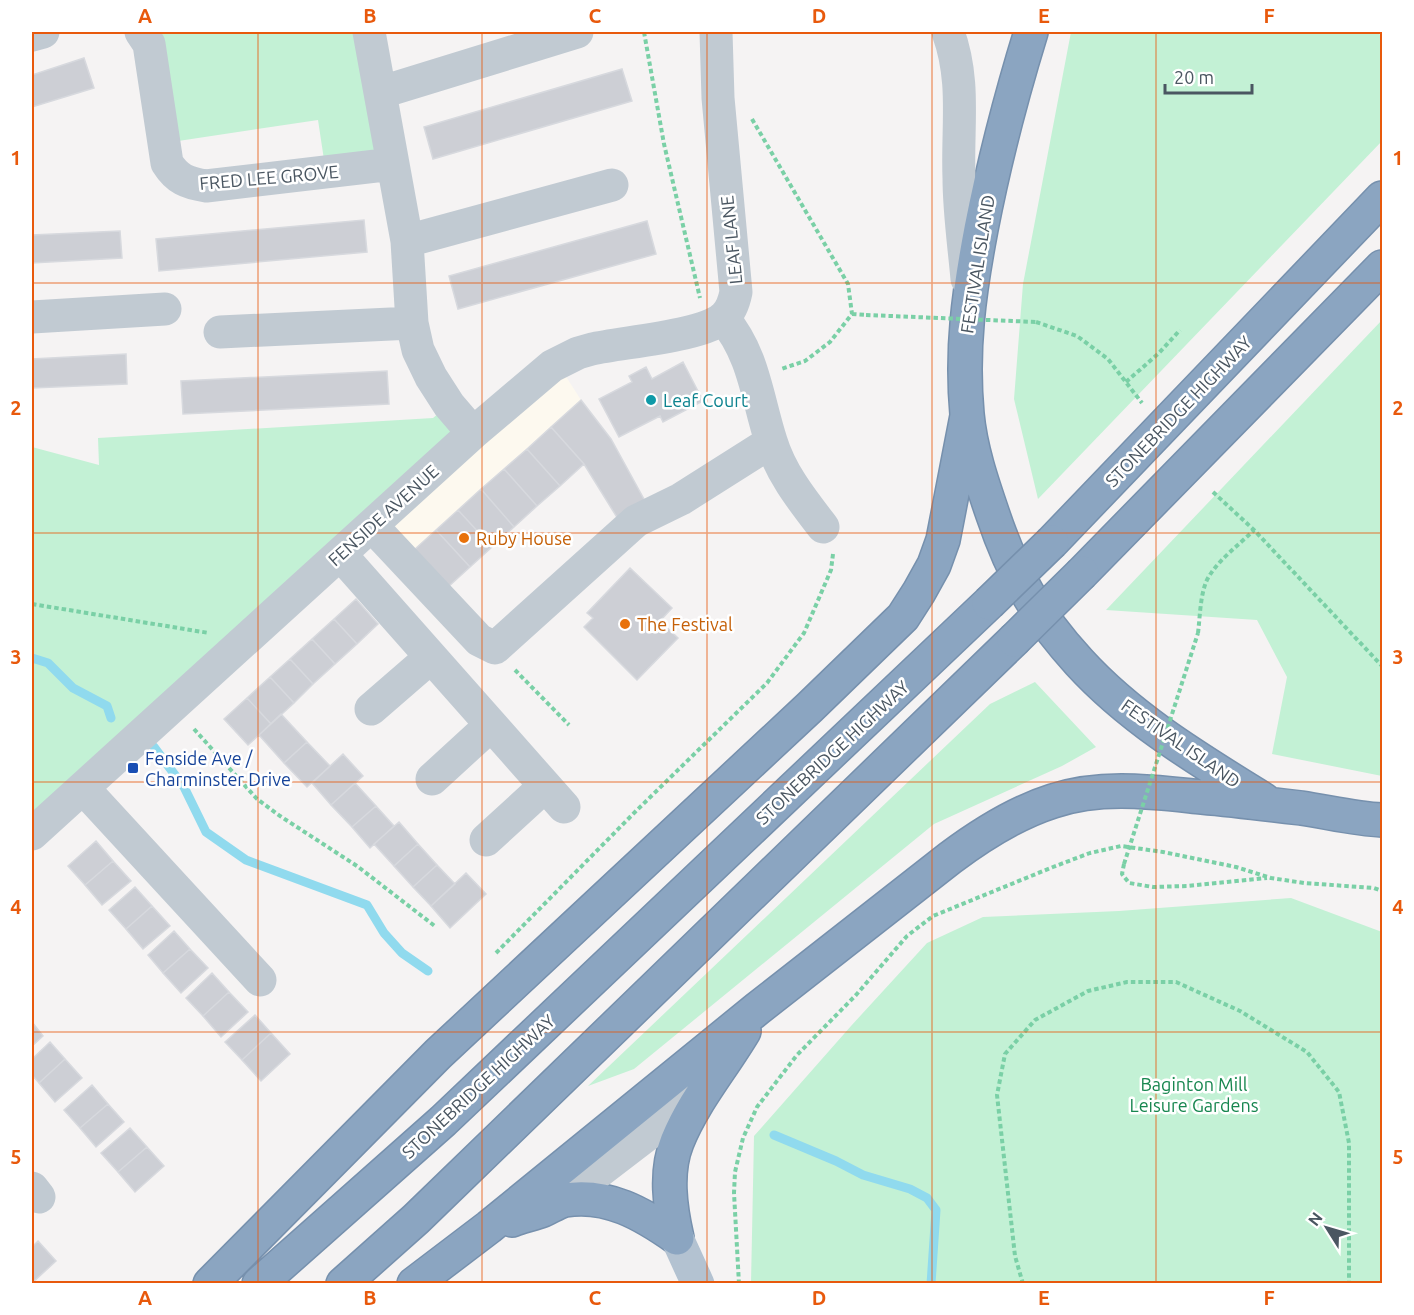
<svg xmlns="http://www.w3.org/2000/svg" width="1414" height="1315" viewBox="0 0 1414 1315" font-family="Ubuntu,sans-serif">
<style>
.commercial{fill:#fdf9ef}
.green{fill:#c3f1d5}
.lines{fill:none;stroke-linecap:round;stroke-linejoin:round}
.stream{stroke:#90daee;stroke-width:9}
.building{fill:#cdcfd5;stroke:#d7d9de;stroke-width:1.5}
.highway-casing{stroke:#7690ad;stroke-width:36}
.path{stroke:#7ad0a6;stroke-width:4;stroke-dasharray:4.5 3;stroke-linecap:butt}
.minor{stroke:#c1cad2;stroke-width:33}
.major{stroke:#b3c2d1;stroke-width:33}
.highway{stroke:#8ba5c1;stroke-width:33}
.highway-bridge-casing{stroke:#7690ad;stroke-width:36;stroke-linecap:butt}
.path-bridge{stroke:#7ad0a6;stroke-width:4;stroke-dasharray:4.5 3;stroke-linecap:butt}
.highway-bridge{stroke:#8ba5c1;stroke-width:33}
.grid{fill:none;stroke:#e8590c;stroke-width:1.5;stroke-opacity:0.55}
.culture-dot{fill:#0f9aa8;stroke:#fff;stroke-width:2}
.food-dot{fill:#e8710a;stroke:#fff;stroke-width:2}
.transit-dot{fill:#1a4fb4;stroke:#fff;stroke-width:2}
.labels{text-anchor:middle;dominant-baseline:central;stroke-width:5;stroke-linejoin:round;paint-order:stroke}
.street-label{font-size:18px;fill:#4a5661;stroke:#fff}
.culture-label{font-size:18px;fill:#0d838f;stroke:#fff;text-anchor:start}
.food-label{font-size:18px;fill:#c56008;stroke:#fff;text-anchor:start}
.transit-label{font-size:18px;fill:#164399;stroke:#fff;text-anchor:start}
.park-label{font-size:18px;fill:#17864f;stroke:#fff}
.neatline{fill:none;stroke:#e8590c;stroke-width:2}
.grid-label{font-size:20px;text-anchor:middle;font-weight:bold;fill:#e8590c}
</style>
<rect width="100%" height="100%" fill="#f5f3f3"/>
<path class="commercial" d="M563 372 581 400 414 550 389 524Z"/>
<path class="green" d="M141 32H369L393 164 326 173 318 120 165 143Z
M1071 32H1379L1382 43V141L1038 499 1014 399 1023 284Z
M1382 320V776L1272 754 1287 677 1257 620 1106 610Z
M449 405 473 433 32 834V447L99 465 98 438 433 418Z
M1035 682 1096 747 1062 766 934 824 634 1069 588 1086 990 704Z
M1291 898 1382 932V1283H751L754 1136 851 1026 927 943 983 917 1119 911Z"/>
<g class="lines">
<path class="stream" d="M32 658 48 663 73 688 107 706 111 718
M154 747 184 787 206 832 246 860 367 905 384 933 402 953 428 971
M774 1135 836 1161 863 1175 910 1189 927 1198 936 1210 931 1284"/>
</g>
<path class="building" d="M84 58 94 88 32 107V75Z
M622 69 632 101 433 159 424 127Z
M364 220 367 252 159 271 156 239Z
M647 221 656 254 458 309 449 276Z
M120 231 122 258 32 263V235Z
M126 354 127 384 32 388V359Z
M683 362 703 401 663 422 660 416 619 437 599 399 632 382 629 376 646 367 652 379Z
M387 371 389 404 183 414 181 381Z
M581 400 611 439 645 501 618 519 584 464 551 427Z
M551 427 584 464 560 486 527 449Z
M527 449 560 486 537 506 504 469Z
M504 469 537 506 514 527 481 489Z
M481 489 514 527 492 547 458 510Z
M458 510 492 547 470 567 436 530Z
M436 530 470 567 448 587 414 550Z
M630 568 672 608 660 621 678 638 637 680 584 627 593 618 587 613Z
M356 599 378 624 357 644 334 619Z
M334 619 357 644 335 664 312 639Z
M312 639 335 664 313 684 290 659Z
M290 659 313 684 294 703 270 677Z
M270 677 294 703 271 724 247 698Z
M247 698 271 724 248 745 224 719Z
M281 714 307 742 284 763 259 735Z
M307 742 330 766 307 787 284 763Z
M343 754 363 776 331 805 312 783Z
M355 783 376 806 352 827 331 805Z
M376 806 394 826 370 848 352 827Z
M399 822 418 844 394 866 374 844Z
M96 841 113 861 85 885 68 866Z
M418 844 437 865 413 887 394 866Z
M113 861 131 881 102 905 85 885Z
M437 865 455 884 431 906 413 887Z
M466 873 486 894 450 928 431 906Z
M135 887 152 906 126 929 109 910Z
M152 906 170 926 143 949 126 929Z
M174 931 190 949 163 973 148 955Z
M190 949 208 968 181 993 163 973Z
M212 973 229 992 203 1016 186 998Z
M229 992 248 1012 221 1037 203 1016Z
M255 1015 271 1033 242 1060 225 1042Z
M32 1022 43 1036 32 1046Z
M271 1033 290 1054 261 1081 242 1060Z
M50 1042 65 1059 39 1083 32 1075V1059Z
M65 1059 82 1078 55 1102 39 1083Z
M92 1085 108 1104 80 1128 64 1110Z
M108 1104 124 1122 96 1147 80 1128Z
M130 1128 147 1147 118 1172 101 1153Z
M147 1147 164 1166 135 1192 118 1172Z
M38 1241 56 1261 32 1283V1247Z"/>
<g class="lines">
<defs>
<path id="highway" d="M1031 32C1011 97 994 162 981 229 969 292 961 349 967 414 970 448 982 483 993 515 1013 574 1036 615 1079 662 1131 719 1198 759 1264 800
M1052 542 1382 198
M1082 573 1382 267
M512 1220C522 1216 533 1214 543 1210 550 1207 557 1202 565 1200 607 1193 643 1214 677 1238
M677 1238C670 1207 665 1172 677 1142 693 1102 722 1068 744 1031
M210 1284 438 1054 810 707 903 617 919 592 934 565 943 540 967 416
M259 1284 443 1121 989 603
M343 1284 416 1219 1014 640
M414 1284 489 1227 757 1009 950 858C982 834 1015 813 1053 801 1102 785 1152 792 1202 797 1235 800 1268 804 1301 808 1328 812 1356 819 1382 820"/>
</defs>
<use href="#highway" class="highway-casing"/>
<path class="path" d="M644 32 664 144 700 298
M752 119 848 284 852 314 830 342 805 361 781 369
M852 314 866 315
M1036 322 1077 336 1108 359 1142 403
M1126 382 1159 353 1180 330
M1213 492 1254 530 1382 666
M32 604 209 633
M1198 633C1200 617 1200 598 1206 582 1215 562 1239 545 1254 530
M515 670 569 725
M194 729 257 799 280 816 357 866 436 927
M1124 864 1122 874 1129 883 1153 887 1187 886 1267 878
M496 953 636 811 767 683 804 633 831 570 833 554
M739 1284 734 1193 735 1172 743 1138 757 1107 797 1055 856 995 907 936 933 916 1053 867 1090 853 1121 846 1163 852 1236 867 1271 878 1304 883 1374 888 1382 891
M1023 1284 1015 1256 997 1095 1005 1054 1035 1020 1088 991 1127 982H1176L1240 1011 1307 1052 1339 1092 1349 1143V1284"/>
<path class="minor" d="M141 32 149 44 167 163C177 179 187 183 206 186L393 164
M369 32 407 241 412 323 418 350 431 377 449 405 473 433
M948 32C966 81 957 127 959 178 959 211 964 245 967 279
M32 35 43 32
M382 92 577 32
M407 241 612 185
M32 317 165 309
M723 318C754 354 757 398 771 441 781 474 803 501 823 527
M220 332 412 323
M372 526 479 640 495 648 636 521 681 499 771 442
M340 554 564 807
M371 709 431 657
M432 779 491 725
M83 788 260 980
M32 834 473 433 552 366 578 353 592 349C622 342 705 336 724 317 731 311 734 302 736 292L718 98 716 32
M486 840 545 786
M32 1188 39 1197
M562 1200 703 1092"/>
<path class="major" d="M677 1238 698 1284"/>
<use href="#highway" class="highway"/>
<defs>
<path id="highway-bridge" d="M989 603 1052 542
M1014 640 1082 573"/>
</defs>
<use href="#highway-bridge" class="highway-bridge-casing"/>
<path class="path-bridge" d="M866 315 1036 322
M1124 864 1198 633"/>
<use href="#highway-bridge" class="highway-bridge"/>
</g>
<path class="grid" d="M258 32V1284M482 32V1284M707 32V1284M932 32V1284M1156 32V1284M32 283H1382M32 533H1382M32 782H1382M32 1032H1382"/>
<circle class="culture-dot" cx="651" cy="400" r="6"/>
<g class="food-dot">
<circle cx="464" cy="538" r="6"/>
<circle cx="625" cy="624" r="6"/>
</g>
<rect class="transit-dot" x="127" y="762" width="12" height="12" rx="3"/>
<g class="labels">
<g class="street-label">
<text transform="translate(269 177) rotate(-5)">FRED LEE GROVE</text>
<text transform="translate(731 240) rotate(-96)">LEAF LANE</text>
<text transform="translate(977 264) rotate(-81)">FESTIVAL ISLAND</text>
<text transform="translate(1178 411) rotate(-46)">STONEBRIDGE HIGHWAY</text>
<text transform="translate(383 515) rotate(-42)">FENSIDE AVENUE</text>
<text transform="translate(1181 743) rotate(35)">FESTIVAL ISLAND</text>
<text transform="translate(832 752) rotate(-43)">STONEBRIDGE HIGHWAY</text>
<text transform="translate(478 1086) rotate(-43)">STONEBRIDGE HIGHWAY</text>
</g>
<g class="culture-label">
<text x="663" y="400">Leaf Court</text>
</g>
<g class="food-label">
<text x="476" y="538">Ruby House</text>
<text x="637" y="624">The Festival</text>
</g>
<g class="transit-label">
<text x="145" y="758">Fenside Ave /<tspan x="145" dy="21">Charminster Drive</tspan></text>
</g>
<g class="park-label">
<text x="1194" y="1084">Baginton Mill<tspan x="1194" dy="21">Leisure Gardens</tspan></text>
</g>
</g>
<rect width="1414" height="1315" fill="none" stroke="#ffffff" stroke-width="66"/>
<g transform="translate(1327 1228) rotate(307)" stroke="#ffffff" stroke-width="4.5" paint-order="stroke">
<path d="M0-4.5L10 22L0 15L-10 22Z" fill="#4a5661"/>
<text y="-9" font-size="16" font-weight="bold" text-anchor="middle" fill="#4a5661">N</text>
</g>
<path d="M1165 84v9h87v-9" fill="none" stroke="#4a5661" stroke-width="3"/>
<text x="1174" y="84" font-size="18" fill="#4a5661" stroke="#ffffff" stroke-width="4.5" paint-order="stroke">20 m</text>
<rect x="33" y="33" width="1348" height="1249" class="neatline"/>
<g class="grid-label">
<text x="145" y="23">A</text>
<text x="370" y="23">B</text>
<text x="595" y="23">C</text>
<text x="819" y="23">D</text>
<text x="1044" y="23">E</text>
<text x="1269" y="23">F</text>
<text x="16" y="165">1</text>
<text x="1398" y="165">1</text>
<text x="16" y="415">2</text>
<text x="1398" y="415">2</text>
<text x="16" y="664">3</text>
<text x="1398" y="664">3</text>
<text x="16" y="914">4</text>
<text x="1398" y="914">4</text>
<text x="16" y="1164">5</text>
<text x="1398" y="1164">5</text>
<text x="145" y="1305">A</text>
<text x="370" y="1305">B</text>
<text x="595" y="1305">C</text>
<text x="819" y="1305">D</text>
<text x="1044" y="1305">E</text>
<text x="1269" y="1305">F</text>
</g>
</svg>
